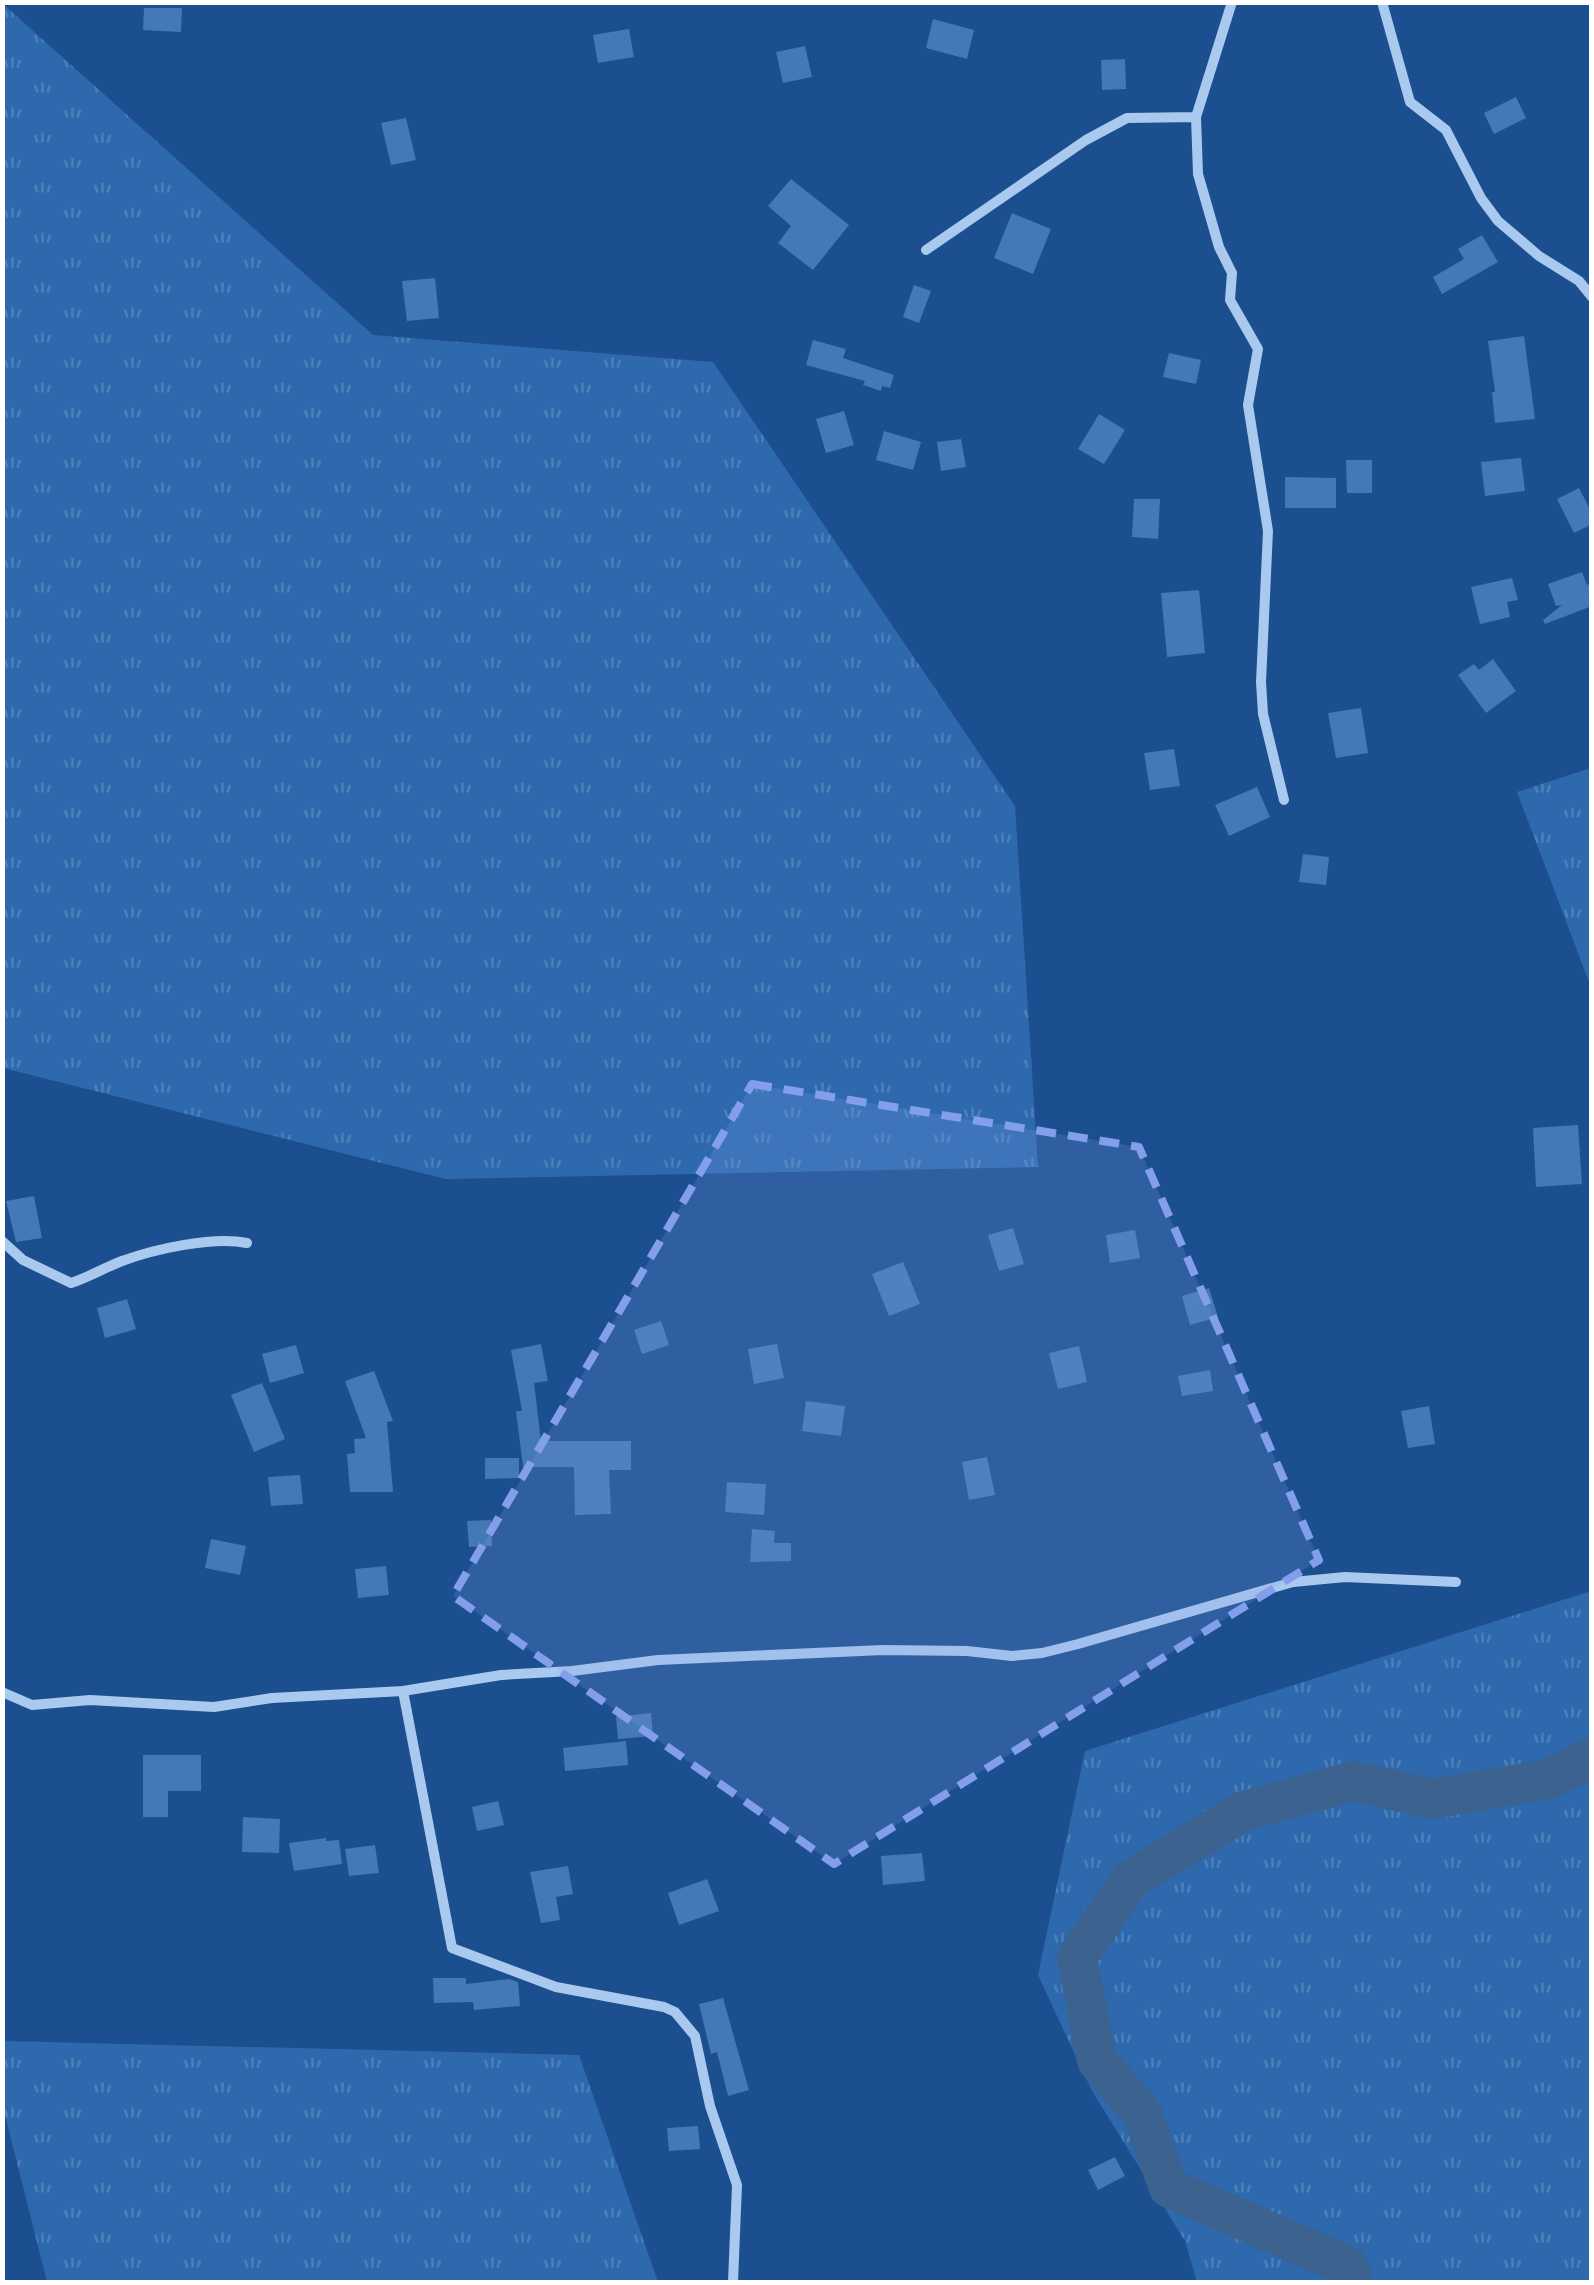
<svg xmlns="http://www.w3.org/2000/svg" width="1594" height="2285" viewBox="0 0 1594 2285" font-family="'PT Sans',sans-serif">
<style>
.grass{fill:url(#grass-tufts)}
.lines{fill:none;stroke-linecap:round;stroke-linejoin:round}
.river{stroke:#3c6290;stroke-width:40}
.building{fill:#4478b7}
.minor{stroke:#a9c9ee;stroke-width:10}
.marked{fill:#839eea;fill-opacity:0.2;stroke:#839eea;stroke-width:8;stroke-dasharray:20 12;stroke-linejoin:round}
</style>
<defs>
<pattern id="grass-tufts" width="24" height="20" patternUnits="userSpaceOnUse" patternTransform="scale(2.5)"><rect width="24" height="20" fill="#2e69ad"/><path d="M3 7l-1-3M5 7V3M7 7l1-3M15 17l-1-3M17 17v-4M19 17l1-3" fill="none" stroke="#4d80b9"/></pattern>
</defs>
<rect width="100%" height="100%" fill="#1b4f8f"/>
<path class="grass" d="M3 4 373 335 713 362 1015 806 1038 1167 446 1179 3 1068Z
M1591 768H1592L1591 987 1517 792Z
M1591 1591V2282H1197L1185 2241 1092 2091 1038 1975 1085 1751Z
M3 2041 579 2055 658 2282H47L3 2107Z"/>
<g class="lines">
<path class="river" d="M1353 2282 1348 2266 1169 2188 1142 2113 1097 2061 1077 1957 1131 1879 1244 1811 1353 1781 1432 1799 1548 1779 1592 1758"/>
</g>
<path class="building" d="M144 8H182L181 32 143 30Z
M933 19 974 30 967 59 926 48Z
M629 29 634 57 598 63 593 35Z
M805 46 812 77 783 83 776 52Z
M1125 59 1126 89 1102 90 1101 60Z
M1516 97 1526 118 1494 134 1484 113Z
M406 118 416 160 391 165 381 123Z
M791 179 849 225 813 270 778 243 791 226 768 206Z
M1012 213 1051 229 1033 274 994 258Z
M1482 235 1498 262 1442 294 1433 277 1464 259 1458 249Z
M435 278 439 318 407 321 402 281Z
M914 285 931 291 919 323 903 317Z
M1524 336 1535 419 1495 423 1492 392H1495L1488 341Z
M813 340 846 349 843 358 894 375 890 388 882 386 881 391 863 385 865 381 806 365Z
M1169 353 1201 360 1196 384 1163 377Z
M844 411 854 445 826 453 816 419Z
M1099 414 1125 430 1104 464 1078 449Z
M884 431 921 442 913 470 876 460Z
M961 439 966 467 941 471 937 442Z
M1521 458 1525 491 1485 496 1481 462Z
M1346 460H1372V493H1347Z
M1285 477 1336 478V508H1285Z
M1579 488 1592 513V524L1574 533 1557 499Z
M1134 499H1160L1158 539 1132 537Z
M1582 572 1587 585 1592 582V606L1545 624 1543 620 1562 605 1556 606 1548 584Z
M1512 578 1518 600 1507 602 1510 617 1480 624 1471 587Z
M1199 590 1205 653 1167 657 1161 593Z
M1493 659 1516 691 1486 713 1458 675 1474 664 1479 670Z
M1361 708 1368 753 1336 758 1328 713Z
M1174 749 1180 786 1150 790 1144 753Z
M1257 787 1270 817 1229 836 1215 805Z
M1303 854 1329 857 1326 885 1299 882Z
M1578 1125 1582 1184 1536 1187 1533 1128Z
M34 1196 42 1238 16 1242 6 1201Z
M1013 1228 1024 1264 999 1271 988 1235Z
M1135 1230 1140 1258 1110 1263 1106 1235Z
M903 1262 920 1304 889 1316 872 1274Z
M1209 1288 1218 1317 1190 1325 1182 1296Z
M127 1299 136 1329 105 1338 97 1308Z
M661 1321 669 1345 642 1354 634 1330Z
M541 1344 548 1381 534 1383 541 1441H631V1470H609L611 1514 575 1515 574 1467H523L516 1411H522L511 1350Z
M777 1344 784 1378 754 1384 748 1349Z
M296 1345 304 1373 270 1383 262 1354Z
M1079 1346 1087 1382 1058 1389 1049 1353Z
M1210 1370 1213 1391 1182 1396 1178 1376Z
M374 1371 393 1421 387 1422 393 1492H350L347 1454 355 1453 354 1439 366 1438 345 1381Z
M262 1383 285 1439 254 1452 231 1395Z
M806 1401 845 1406 841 1436 802 1431Z
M1429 1406 1435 1444 1408 1448 1401 1411Z
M987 1457 995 1495 969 1500 962 1462Z
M485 1458H519V1478L485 1479Z
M300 1475 303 1504 271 1506 268 1477Z
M727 1482 766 1484 764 1515 725 1512Z
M491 1520 492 1546 469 1547 467 1521Z
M752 1529 775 1531 774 1543H791V1561L750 1562Z
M211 1539 246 1546 240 1575 205 1568Z
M386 1566 389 1595 358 1598 355 1569Z
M651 1713 653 1736 618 1739 616 1717Z
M626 1741 628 1765 565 1771 563 1748Z
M143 1755H201V1791H168V1817H143Z
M498 1801 504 1825 477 1831 472 1807Z
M243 1817 280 1819 279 1853 242 1852Z
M326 1838V1841L339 1840 342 1864 294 1871 289 1843Z
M375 1845 379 1873 349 1876 345 1849Z
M922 1853 925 1881 883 1885 881 1856Z
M568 1866 573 1894 556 1897 560 1920 541 1923 530 1872Z
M707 1879 719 1911 679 1925 668 1893Z
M433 1978H466V1984L509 1979 518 1982 520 2006 474 2010 473 2002 434 2003Z
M723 1998 749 2090 728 2096 717 2052 711 2054 699 2004Z
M698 2126 700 2149 669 2151 667 2128Z
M1115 2157 1125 2176 1098 2190 1088 2170Z"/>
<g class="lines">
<path class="minor" d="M1382 2 1410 102 1446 130 1481 198 1498 221 1539 256 1579 281 1592 297
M1196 117 1198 174 1219 247 1232 273 1230 300 1258 349 1248 405 1268 531 1261 682 1263 714 1284 800
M926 250 1086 140 1127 118 1196 117 1232 2
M2 1241 23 1260 71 1283C89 1277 104 1268 122 1261 155 1249 213 1236 247 1243
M403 1691 452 1948 556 1987 664 2007 675 2012 695 2036 710 2106 737 2185 733 2282
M2 1692 32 1705 90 1700 214 1707 272 1698 403 1691 501 1675 572 1671 658 1660 883 1650 967 1651 1012 1656 1042 1653 1078 1644 1293 1582 1345 1577 1456 1582"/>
</g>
<path class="marked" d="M752 1084 1139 1147 1319 1560 834 1864 453 1596Z"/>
<rect width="1594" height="2285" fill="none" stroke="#ffffff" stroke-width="10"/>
</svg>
